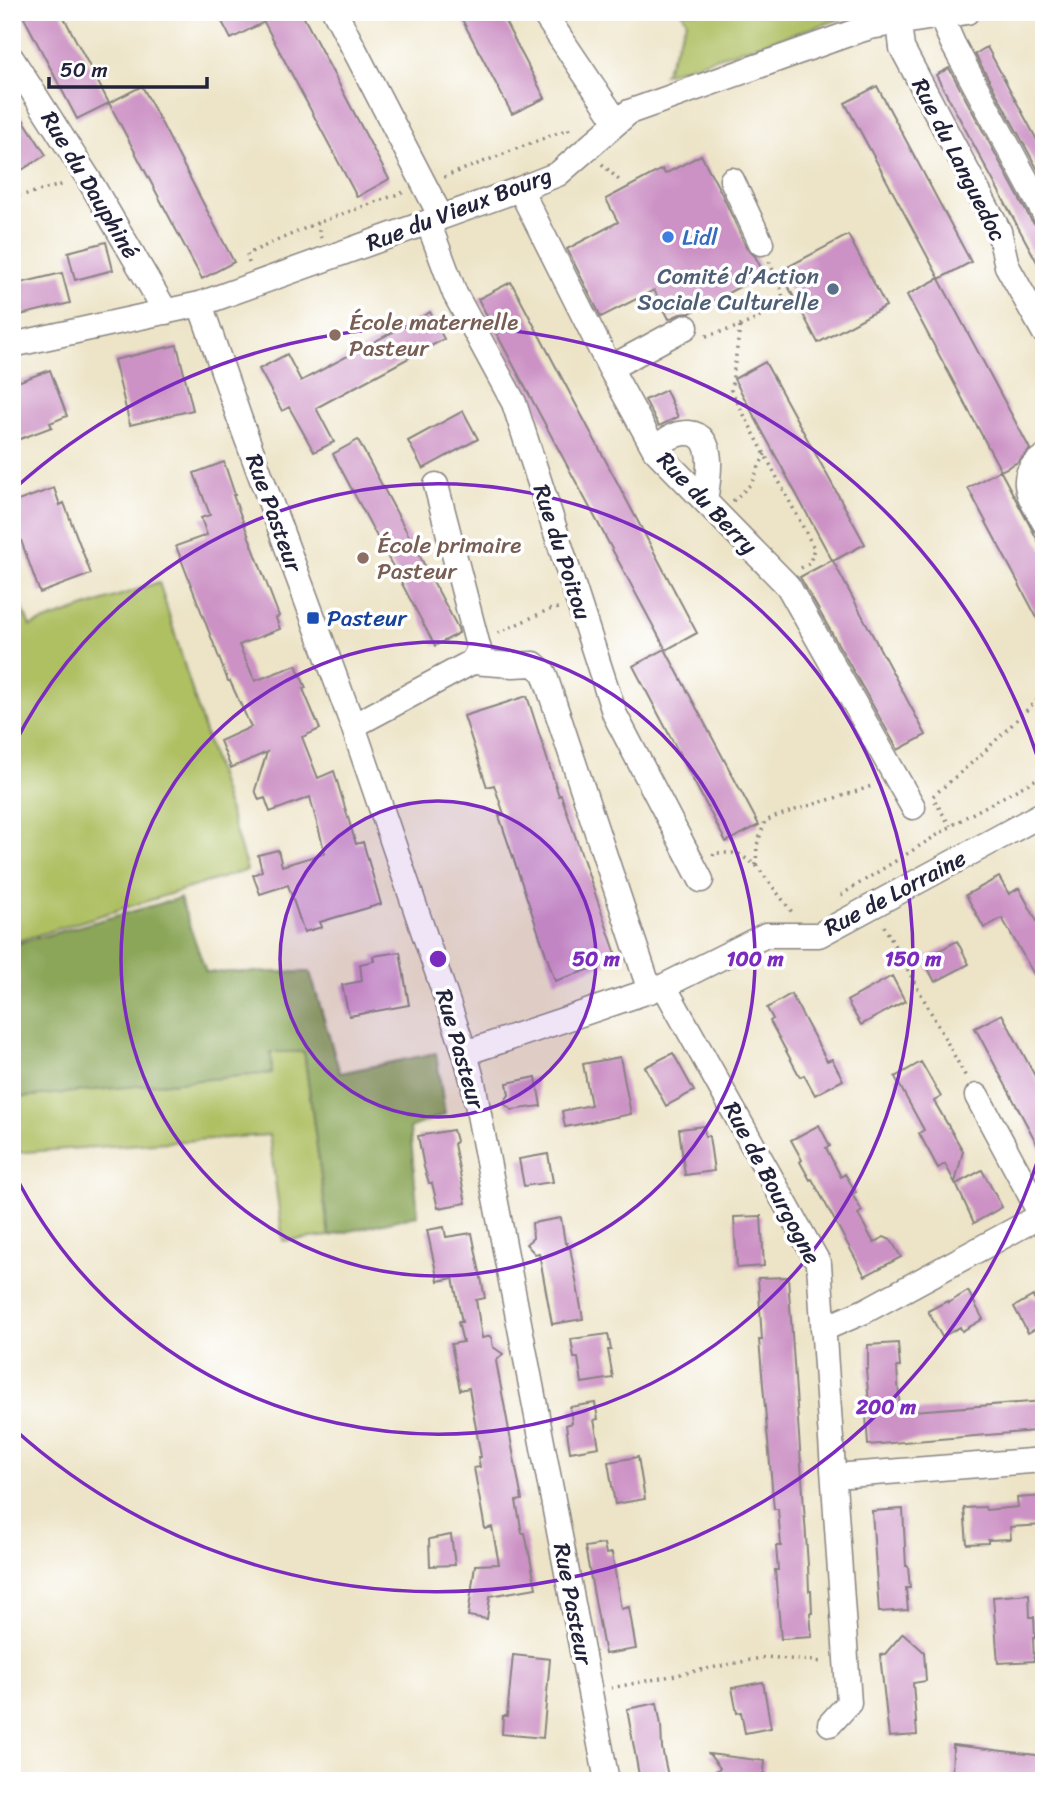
<svg xmlns="http://www.w3.org/2000/svg" width="1056" height="1793" viewBox="0 0 1056 1793" font-family="Sriracha,sans-serif">
<style>
.green{fill:#afc063;stroke:#68714f;stroke-width:2}
.forest{fill:#8ba659;stroke:#56644a;stroke-width:2}
.building{fill:#cc92c5}
.lines{fill:none;stroke-linecap:round;stroke-linejoin:round}
.minor-casing{stroke:#888381;stroke-width:27}
.path{stroke:#888381;stroke-width:3.5;stroke-dasharray:2 5;stroke-linecap:butt}
.minor{stroke:#fff;stroke-width:24}
.ring{fill:none;stroke:#7b2cbf;stroke-width:3.5}
.shop-dot{fill:#3f7fe0;stroke:#fff;stroke-width:2.5}
.service-dot{fill:#5c6f8a;stroke:#fff;stroke-width:2.5}
.education-dot{fill:#8d6e63;stroke:#fff;stroke-width:2.5}
.transit-dot{fill:#1a4fb4;stroke:#fff;stroke-width:2.5}
.labels{text-anchor:middle;dominant-baseline:central;stroke-width:7;stroke-linejoin:round;paint-order:stroke}
.street-label{font-size:23px;fill:#22223b;stroke:#fff}
.shop-label{font-size:23px;fill:#366cbe;stroke:#fff;text-anchor:start}
.service-label{font-size:23px;fill:#4e5e75;stroke:#fff;text-anchor:end}
.education-label{font-size:23px;fill:#785e54;stroke:#fff;text-anchor:start}
.transit-label{font-size:23px;fill:#164399;stroke:#fff;text-anchor:start}
.centre{fill:#7b2cbf;stroke:#fff;stroke-width:3.5}
.ring-label{font-size:21px;text-anchor:middle;font-weight:bold;fill:#7b2cbf;stroke:#fff;stroke-width:7;stroke-linejoin:round;paint-order:stroke}
</style>
<rect width="100%" height="100%" fill="#fff"/>
<filter id="ink" filterUnits="userSpaceOnUse"><feTurbulence type="fractalNoise" baseFrequency=".0143" numOctaves="2"/><feDisplacementMap in="SourceGraphic" scale="14" xChannelSelector="R" yChannelSelector="G"/><feConvolveMatrix kernelMatrix="1 2 1 2 8 2 1 2 1" color-interpolation-filters="sRGB"/></filter>
<filter id="wash" filterUnits="userSpaceOnUse"><feTurbulence type="fractalNoise" baseFrequency=".00686" numOctaves="4" result="noise"/><feDisplacementMap in="SourceGraphic" scale="28" xChannelSelector="R" yChannelSelector="G"/><feGaussianBlur stdDeviation="1.57" result="paint"/><feColorMatrix in="noise" values="0 0 0 0 0 0 0 0 0 0 0 0 0 0 0 0 0 1.4 0 .05"/><feComposite in="paint" operator="in"/></filter>
<g filter="url(#wash)">
<rect width="100%" height="100%" fill="#ede4c7"/>
<path class="green" d="M682 12H863L664 74 687 21Z
M159 582 247 870 12 943V584L30 626Z
M270 1052H304L329 1236 283 1241 269 1135 12 1153V1098L271 1073Z"/>
<path class="forest" d="M180 898 206 972H310L340 1073 436 1053 445 1114 410 1128 418 1215 329 1236 304 1052H271L272 1073 12 1098V945Z"/>
<g id="blocks">
<path class="building" d="M21 12H61L109 103 77 119Z
M217 12H301L389 179 357 197 264 22 231 39Z
M458 12H500L545 98 512 114Z
M987 47 1044 153V181L975 54Z
M949 68 1031 220 1037 226 1044 228V275L936 75Z
M142 86 234 262 202 279 109 103Z
M877 86 971 262 939 279 1030 449 1018 462 1001 471 907 295 939 278 845 103Z
M12 102 46 155 12 176Z
M701 155 722 194 747 249 755 256 764 274 690 313 680 314 669 319 654 290 601 317 567 249 618 222 606 199 662 169 665 174Z
M848 235 886 306 818 343 780 271Z
M106 242 113 270 75 280 68 252Z
M62 273 70 303 12 317V285Z
M511 282 697 633 666 650 478 299Z
M430 312 444 339 316 408 334 442 314 452 289 407 282 411 259 369 287 354 301 381Z
M177 345 193 410 130 425 114 360Z
M765 362 865 544 833 561 926 735 898 750 800 577 832 560 734 379Z
M50 370 67 416 50 423 52 427 12 442V384Z
M666 390 678 417 659 426 645 400Z
M463 411 478 439 423 469 408 441Z
M358 440 458 628 459 633 435 646 333 454Z
M224 462 235 495H233L279 616 276 618 280 629 239 645 255 681 296 665 306 688 303 689 320 729 302 737 318 778 334 771 356 844 363 842 381 904 320 922 322 927 304 932 288 885 260 894 253 875 262 871 258 855 278 850 282 866 325 853 310 797 270 812 265 798 259 800 255 790 267 752 231 768 220 741 251 727 230 681H228L176 546 207 535 201 518 210 515 194 473Z
M1000 470 1044 552V631L968 488Z
M54 488 60 505 64 503 91 574 40 593 14 521 18 520 12 503Z
M665 649 759 825 726 842 633 666Z
M527 696 559 796 561 795 618 960 555 981 499 816 504 814 494 785 487 787 464 716Z
M999 877 1009 894 1019 888 1044 934V992L1002 918 984 928 966 895Z
M957 941 969 964 935 982 923 959Z
M400 952 409 1005 349 1016 342 985 362 981 360 964 374 961 373 956Z
M892 976 905 1001 861 1025 847 1001Z
M791 994 827 1061 832 1059 843 1080 815 1095 804 1075 800 1077 770 1021 773 1019 767 1008Z
M1002 1014 1044 1093V1157L975 1028Z
M673 1053 694 1091 666 1106 645 1067Z
M620 1057 631 1114 565 1127 562 1111 591 1105 583 1064Z
M921 1062 941 1097 934 1101 963 1151 955 1183 945 1164 938 1168 919 1133 924 1130 895 1077Z
M536 1077 541 1106 512 1110 503 1103 509 1095 507 1083Z
M819 1125 830 1146 826 1148 841 1177 845 1174 856 1192 852 1194 862 1211 858 1214 874 1243 884 1237 891 1240 901 1257 865 1276 812 1179 810 1180 800 1162 802 1160 791 1140Z
M704 1126 705 1136H709L714 1171 685 1175 679 1129Z
M453 1130 456 1141 454 1144 466 1203 438 1208 432 1183H429L424 1167 418 1136Z
M548 1154 553 1182 524 1186 519 1159Z
M982 1170 1002 1207 974 1223 956 1184Z
M761 1216 764 1266 737 1268 734 1217Z
M561 1218 565 1243H567L568 1248 570 1247 583 1319 552 1324 539 1253 535 1254 526 1244 533 1238 532 1223Z
M444 1227 446 1237 472 1233 485 1298 476 1300 482 1338 491 1336 493 1347 503 1354 496 1361 522 1500 516 1501 522 1533H525L536 1588 490 1596 487 1619 468 1616 475 1565 499 1564 492 1527 485 1529 474 1468 480 1467 478 1457H481L469 1388 460 1390 451 1344 463 1342 458 1322H462L453 1278 438 1281 427 1230Z
M788 1277 808 1565 809 1591H811L812 1613H810L812 1637 781 1639 775 1570H778L776 1546H781L778 1509H774L759 1340H762L758 1278Z
M968 1291 983 1319 962 1331 960 1327 942 1337 928 1311 947 1301 948 1303Z
M1044 1294V1324L1028 1333 1014 1307 1033 1296 1034 1299Z
M608 1334 611 1350H608L613 1378 582 1383 578 1358H574L571 1339Z
M898 1343 900 1367H897L900 1412 1044 1401V1428H1035V1431L868 1445 866 1415H870L866 1369H868V1345Z
M595 1403 598 1419 594 1420 599 1447 570 1452 566 1425 572 1423 570 1407Z
M638 1457 645 1499 615 1504 608 1462Z
M1044 1496V1525L1010 1527 1011 1539 988 1540V1543L967 1544 964 1508 985 1507 986 1510 1018 1507 1017 1498Z
M903 1509 906 1566H908L910 1588H906L908 1610 879 1612 872 1511Z
M451 1535 455 1565 430 1566 429 1539Z
M604 1544 606 1554 612 1553 621 1609 629 1607 636 1649 605 1654 585 1547Z
M1029 1594 1030 1617H1034L1035 1638H1033L1034 1661 998 1663 993 1597Z
M903 1633 924 1652 926 1681 913 1683 917 1735 889 1737 880 1655 885 1654Z
M513 1655 550 1659 543 1738 502 1734 503 1716H507Z
M763 1682 771 1728 745 1733 741 1712 737 1713 732 1688Z
M657 1703 661 1725 662 1748 669 1781H640L627 1709Z
M953 1745 1044 1756V1781H952Z
M709 1754 765 1761 763 1781H702L720 1768Z"/>
</g>
</g>
<g filter="url(#ink)">
<use href="#blocks" fill-opacity="0" stroke="#888381" stroke-width="2"/>
<g class="lines">
<defs>
<path id="minor" d="M335 12 441 217
M543 12 617 122
M944 16 946 28 953 44 1044 213
M899 23 902 48 999 231 1007 266 1044 332
M12 59 88 178 166 312
M732 180 761 243
M520 189 610 368 655 450 788 586 913 807
M428 222 455 294 514 403 615 715 701 880
M200 304 240 420 353 726 465 1053 473 1083 607 1781
M12 345 200 304 520 189 558 174 629 112 854 32 870 27 967 12
M610 368 686 327
M655 450C665 440 674 432 689 433 718 435 708 482 705 501
M1044 457C1013 476 1031 498 1044 522
M472 662 513 665 534 664 544 673 650 991
M353 726 472 662 479 650 436 485
M664 986 819 1264 849 1703 830 1724
M465 1053 664 986 766 935H819L1044 813
M977 1096 1041 1215
M823 1329 865 1311 1044 1214
M835 1476 1044 1460"/>
</defs>
<use href="#minor" class="minor-casing"/>
<path class="path" d="M602 164 621 182
M444 177 568 129 572 133
M12 198 65 184
M317 223 321 238
M249 263 247 254 317 223 404 192
M740 327 731 390 814 548 810 563 801 568
M706 336C736 328 758 322 783 302L782 291 769 261
M733 501 751 484 765 454
M498 633 548 610 558 608
M933 796 981 755 1044 693
M935 801 950 826
M713 856 714 853H737L756 865 792 912
M756 865 757 845 765 821C800 806 838 799 874 785
M841 895 966 817 1044 775
M884 926 967 1079
M611 1688 766 1657 824 1662"/>
<use href="#minor" class="minor"/>
</g>
</g>
<circle cx="438" cy="959" r="158" fill="#7b2cbf" fill-opacity=".12"/>
<g class="ring">
<circle cx="438" cy="959" r="158"/>
<circle cx="438" cy="959" r="317"/>
<path d="M13 747A475 475 0 1 1 13 1171"/>
<path d="M1043 1144A633 633 0 0 1 14 1429M14 489A633 633 0 0 1 1043 774"/>
</g>
<circle class="shop-dot" cx="668" cy="237" r="7"/>
<circle class="service-dot" cx="833" cy="289" r="7"/>
<g class="education-dot">
<circle cx="335" cy="335" r="7"/>
<circle cx="363" cy="558" r="7"/>
</g>
<rect class="transit-dot" x="306" y="611" width="14" height="14" rx="3.5"/>
<g class="labels">
<g class="street-label">
<text transform="translate(959 160) rotate(63)">Rue du Languedoc</text>
<text transform="translate(90 185) rotate(59)">Rue du Dauphiné</text>
<text transform="translate(459 209) rotate(-21)">Rue du Vieux Bourg</text>
<text transform="translate(707 503) rotate(46)">Rue du Berry</text>
<text transform="translate(274 513) rotate(70)">Rue Pasteur</text>
<text transform="translate(562 552) rotate(72)">Rue du Poitou</text>
<text transform="translate(895 893) rotate(-28)">Rue de Lorraine</text>
<text transform="translate(460 1049) rotate(74)">Rue Pasteur</text>
<text transform="translate(772 1183) rotate(62)">Rue de Bourgogne</text>
<text transform="translate(573 1604) rotate(79)">Rue Pasteur</text>
</g>
<g class="shop-label">
<text x="682" y="237">Lidl</text>
</g>
<g class="service-label">
<text x="819" y="276">Comité d’Action<tspan x="819" dy="26">Sociale Culturelle</tspan></text>
</g>
<g class="education-label">
<text x="349" y="322">École maternelle<tspan x="349" dy="26">Pasteur</tspan></text>
<text x="377" y="545">École primaire<tspan x="377" dy="26">Pasteur</tspan></text>
</g>
<g class="transit-label">
<text x="327" y="618">Pasteur</text>
</g>
</g>
<circle cx="438" cy="959" r="10" class="centre"/>
<g class="ring-label">
<text x="596" y="966">50 m</text>
<text x="755" y="966">100 m</text>
<text x="913" y="966">150 m</text>
<text x="886" y="1414">200 m</text>
</g>
<rect width="1056" height="1793" fill="none" stroke="#fff" stroke-width="42"/>
<path d="M49 77v10h158v-10" fill="none" stroke="#22223b" stroke-width="3.5"/>
<text x="60" y="77" font-size="21" fill="#22223b" stroke="#ffffff" stroke-width="5" paint-order="stroke">50 m</text>
</svg>
